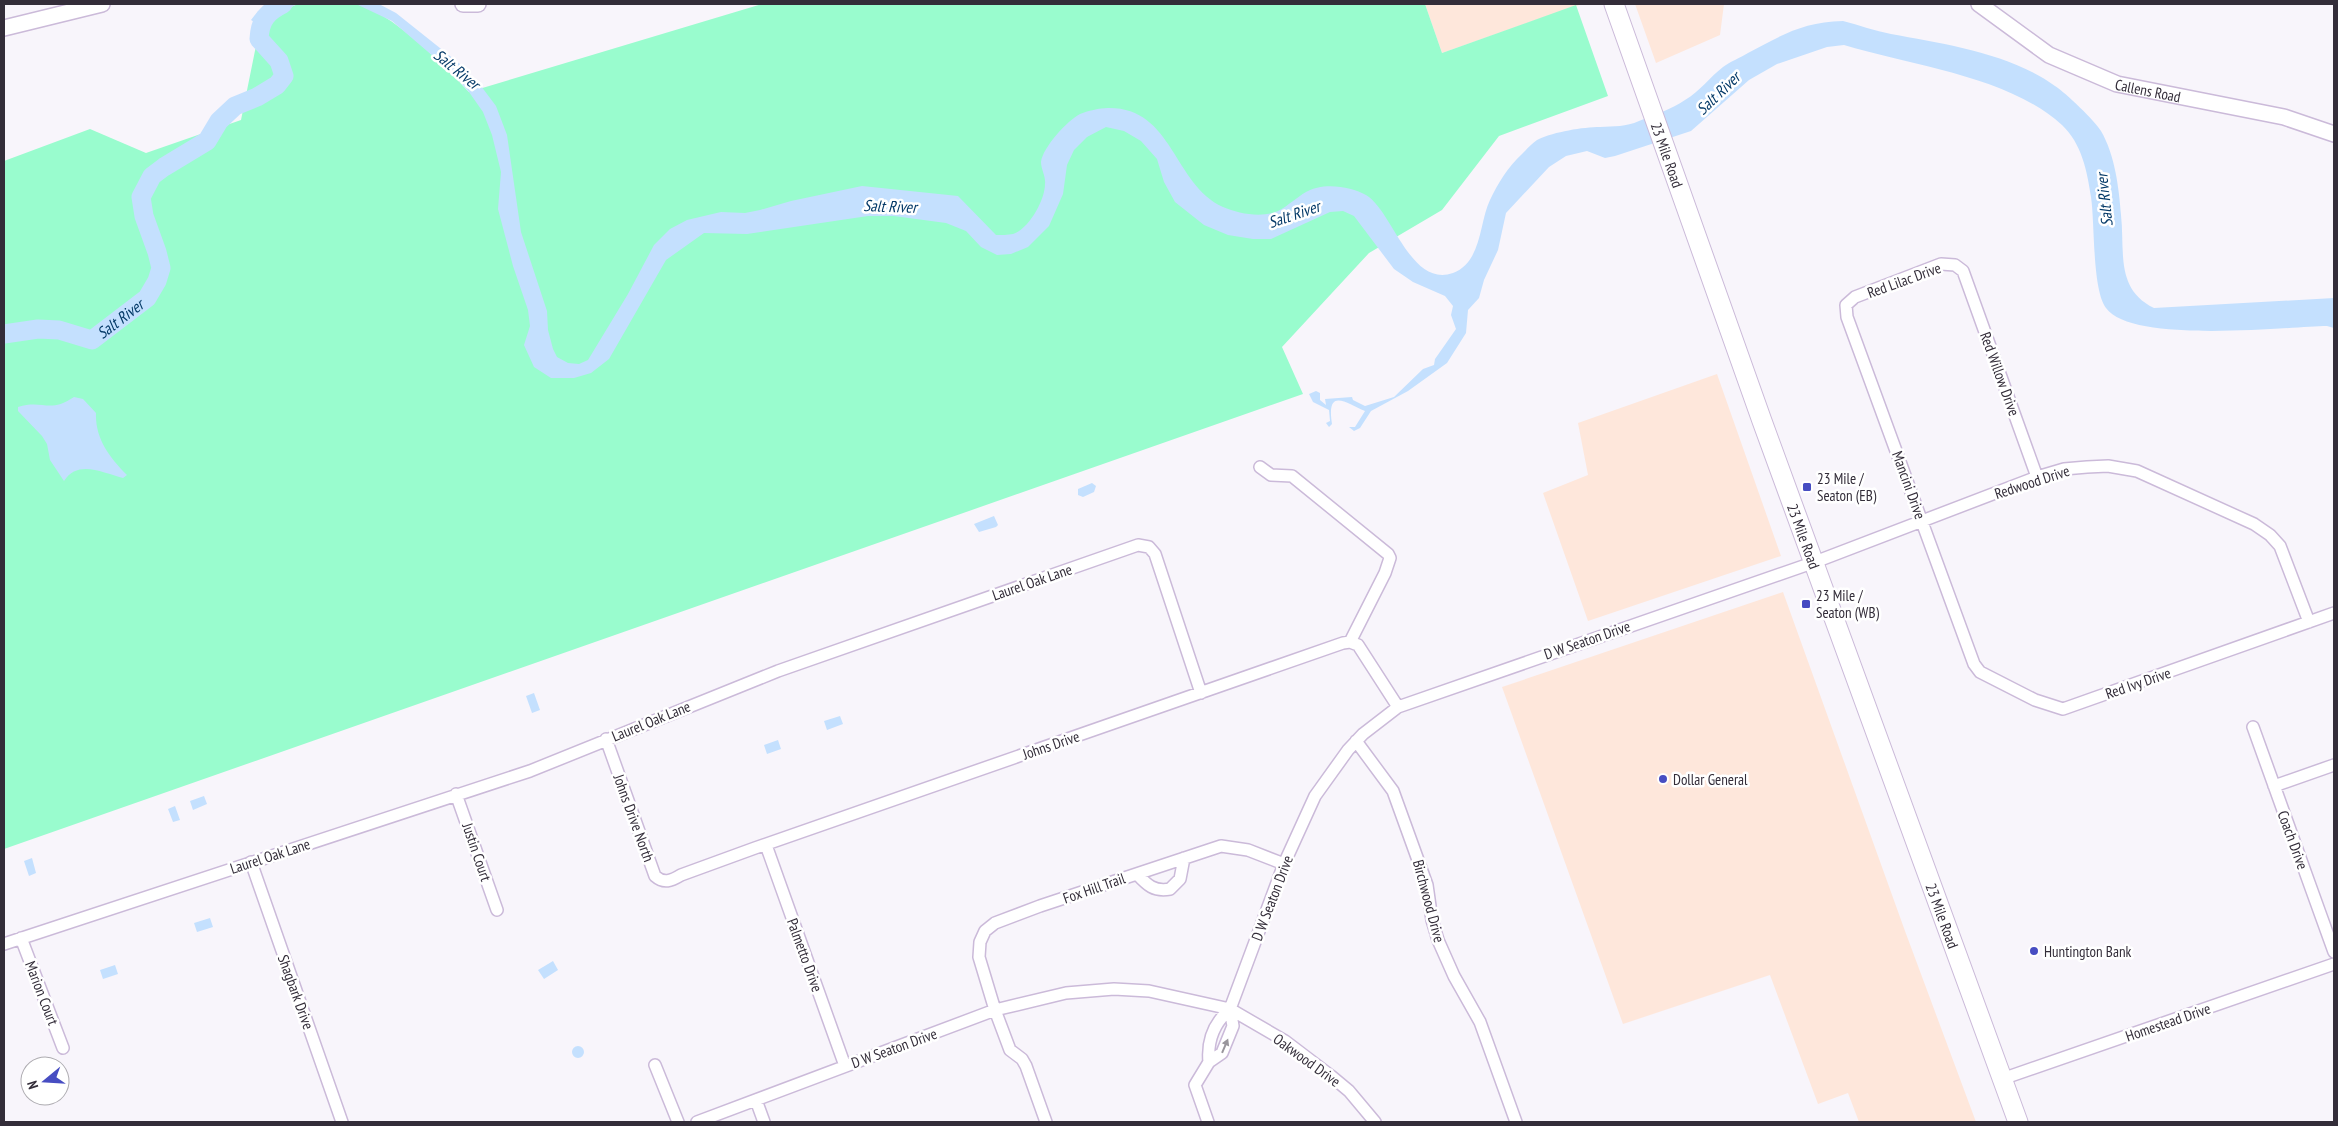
<svg xmlns="http://www.w3.org/2000/svg" width="2338" height="1126" viewBox="0 0 2338 1126" font-family="'PT Sans Narrow',sans-serif">
<style>
.commercial{fill:#fee7db}
.green{fill:#99fcce}
.water{fill:#c4e0fe}
.lines{fill:none;stroke-linecap:round;stroke-linejoin:round}
.river{stroke:#c4e0fe;stroke-width:19}
.minor-casing{stroke:#cbbad9;stroke-width:14}
.tertiary-casing{stroke:#cbbad9;stroke-width:18}
.primary-casing{stroke:#cbbad9;stroke-width:21}
.minor{stroke:#fff;stroke-width:11}
.tertiary{stroke:#fff;stroke-width:15}
.primary{stroke:#fff;stroke-width:19}
.oneway{fill:#99969c}
.poi-dot{fill:#474dc2;stroke:#fff;stroke-width:2}
.labels{text-anchor:middle;dominant-baseline:central;stroke-width:5;stroke-linejoin:round;paint-order:stroke}
.street-label{font-size:15px;fill:#332d39;stroke:#fff}
.poi-label{font-size:15px;fill:#332d39;stroke:#fff;text-anchor:start}
.water-label{font-size:16px;font-style:italic;fill:#053a68;stroke:#fff}
</style>
<rect width="100%" height="100%" fill="#f8f5fb"/>
<path class="commercial" d="M1425 4H1582L1442 53Z
M1635 4H1724L1720 35 1656 63Z
M1717 374 1781 556 1588 621 1543 493 1588 475 1578 423Z
M1783 592 1905 931 1976 1122H1859L1848 1093 1818 1104 1770 975 1623 1024 1502 687Z"/>
<path class="green" d="M298 4C316 4 337 0 355 4 390 10 445 66 469 92L762 4H1425L1442 53 1576 5 1608 96 1499 136 1442 210 1369 253 1282 347 1303 394 4 849V161L90 129 146 153 241 120 260 26 274 14Z"/>
<path class="water" d="M270 4H298L274 14 260 26 251 20 258 11Z
M356 4H379L396 13 460 64 481 86 496 106 507 135 521 232 547 311 548 330 553 349 557 357 568 363 579 364 588 360 628 294 654 245 670 229 687 220 721 212 745 213 760 210 791 201 862 186 958 196 996 235C1001 235 1008 235 1013 234 1029 229 1045 200 1045 184 1046 177 1041 169 1041 162 1043 147 1067 121 1080 114 1087 111 1100 108 1108 108 1173 107 1173 184 1223 207 1239 214 1262 218 1278 211 1288 206 1297 197 1306 192 1322 182 1351 186 1366 195 1393 211 1410 288 1453 273 1482 262 1479 223 1490 200 1498 183 1508 167 1522 154 1527 149 1533 142 1539 139 1554 132 1583 127 1600 127 1614 126 1626 127 1639 121 1654 115 1672 109 1685 100 1700 91 1710 77 1723 67 1731 61 1740 58 1748 53 1782 35 1803 22 1843 21 1859 25 1875 31 1891 34 1944 44 2010 53 2055 86 2066 93 2095 121 2101 131 2115 155 2119 188 2121 215 2125 251 2115 289 2154 308L2334 298V328L2327 326C2283 327 2132 344 2106 308 2092 289 2095 224 2091 197 2087 171 2082 144 2062 125 2008 76 1913 66 1844 45L1827 47 1777 64 1749 80 1691 131 1615 156 1605 158 1587 151 1566 156 1549 167 1506 213 1498 250 1484 280 1479 298 1468 310 1466 333 1447 363 1408 391 1371 411 1360 428 1354 431 1349 427H1355L1365 411C1347 404 1326 386 1332 424L1329 427 1326 423 1330 421 1329 410 1313 402 1309 394 1316 391 1320 393V400L1326 405 1325 399 1352 397 1353 400 1365 406 1394 397 1423 369 1434 365 1435 359 1456 329 1451 315 1453 306 1445 296 1413 282 1394 269 1354 216 1343 211 1330 212 1271 239H1253L1228 235 1204 225 1175 202 1164 182 1157 159 1141 141 1124 131 1106 127 1087 137 1074 150 1067 165 1063 194 1049 226 1028 247 1011 254 997 255 981 247 966 231 946 223 894 216H868L747 234 704 233 666 260 609 359 591 373 574 378H551L534 367 524 345 530 326 528 310 513 266 498 209 501 172 492 135 483 112 469 92 448 69 392 21Z
M74 397 83 399 96 413C95 438 109 457 127 475L123 478C103 473 78 459 64 481L50 460 47 444 42 436 18 411V407C43 399 49 414 74 397Z
M1092 483 1096 486 1094 492 1083 497 1078 495V489Z
M994 516 998 525 996 527 979 532 974 524Z
M534 693 540 710 532 713 526 696Z
M840 716 843 724 827 730 824 721Z
M778 740 781 749 767 754 764 745Z
M204 796 207 804 193 810 190 801Z
M175 806 180 820 173 822 168 809Z
M32 858 36 873 29 876 24 861Z
M210 918 213 927 197 932 194 923Z
M553 961 558 970 544 979 538 970Z
M115 965 118 974 103 979 100 970Z
M572 1052a6 6 0 1 1 12 0a6 6 0 1 1-12 0Z"/>
<g class="lines">
<path class="river" id="s1" d="M4 334 38 329 59 330 92 340 147 298 157 281 161 268 157 252 144 216 141 197 152 176 164 167 207 141 219 121 235 106 257 97 277 85 284 76 279 61 259 39C260 20 267 12 283 4"/>
<defs>
<path id="minor" d="M1260 467 1271 475 1292 476 1388 554 1390 558 1385 573 1350 642
M2037 477 1963 271 1955 265 1941 264 1855 297 1846 305 1847 317 1974 664 1980 672 2035 700 2063 709 2334 613
M2253 727 2334 952
M606 739 655 876C664 884 671 881 681 875L755 848 1343 643 1350 642 1358 645 1398 707
M1356 741 1393 791 1427 885 1432 920 1438 940 1454 976 1480 1022 1516 1122
M2274 786 2334 765
M456 794 497 910
M766 845 845 1066
M251 862 342 1122
M1137 874C1147 885 1154 892 1170 889L1180 879 1184 858
M21 938 63 1048
M4 944 530 771 778 671 1138 545 1149 547 1155 554 1201 693
M1230 1009 1233 1026 1222 1053 1209 1062C1207 1041 1214 1023 1230 1009L1284 864 1315 796 1348 750 1363 734 1398 707 1815 562 2037 477 2064 469 2087 467 2108 466 2137 471 2254 524 2270 535 2280 546 2309 622
M655 1065 678 1122
M2002 1079 2334 964
M756 1100 764 1122
M697 1122 995 1010 1066 993 1114 989 1149 991 1230 1009 1285 1041 1331 1076 1349 1091 1375 1122
M1046 1122 1026 1066 1022 1059 1010 1050 995 1010 979 957 980 942 985 931 995 923 1040 906 1221 846 1248 850 1284 864
M1208 1122 1195 1085 1209 1062"/>
<g id="tertiary">
<path d="M463 4H478"/>
<path id="s2" d="M1979 4 2049 55 2117 84 2284 117 2334 134"/>
<path d="M4 28 102 4"/>
</g>
<g id="primary">
<path id="s3" d="M1614 4 1762 421 2018 1122"/>
</g>
</defs>
<use href="#minor" class="minor-casing"/>
<use href="#tertiary" class="tertiary-casing"/>
<use href="#primary" class="primary-casing"/>
<use href="#minor" class="minor"/>
<use href="#tertiary" class="tertiary"/>
<use href="#primary" class="primary"/>
</g>
<defs><path id="oneway-solid" d="M-6-.8H1V-3.2L6.5 0L1 3.2V.8H-6Z" transform="scale(1.25)"/></defs>
<use class="oneway" href="#oneway-solid" transform="translate(1225 1046) rotate(-67)"/>
<g class="poi-dot">
<rect x="1802" y="482" width="10" height="10" rx="2.5"/>
<rect x="1801" y="599" width="10" height="10" rx="2.5"/>
<circle cx="1663" cy="779" r="5"/>
<circle cx="2034" cy="951" r="5"/>
</g>
<g class="labels">
<g class="street-label">
<text stroke="none"><textPath href="#s2" startOffset="192">Callens Road</textPath></text>
<text stroke="none"><textPath href="#s3" startOffset="160">23 Mile Road</textPath></text>
<text transform="translate(1904 280) rotate(-20)">Red Lilac Drive</text>
<text transform="translate(2000 374) rotate(70)">Red Willow Drive</text>
<text transform="translate(2032 482) rotate(-18)">Redwood Drive</text>
<text transform="translate(1909 485) rotate(70)">Mancini Drive</text>
<text stroke="none"><textPath href="#s3" startOffset="565">23 Mile Road</textPath></text>
<text transform="translate(1032 582) rotate(-19)">Laurel Oak Lane</text>
<text transform="translate(1587 640) rotate(-19)">D W Seaton Drive</text>
<text transform="translate(2138 683) rotate(-19)">Red Ivy Drive</text>
<text transform="translate(651 721) rotate(-22)">Laurel Oak Lane</text>
<text transform="translate(1051 745) rotate(-19)">Johns Drive</text>
<text transform="translate(634 818) rotate(70)">Johns Drive North</text>
<text transform="translate(2293 840) rotate(70)">Coach Drive</text>
<text transform="translate(477 852) rotate(71)">Justin Court</text>
<text transform="translate(270 856) rotate(-18)">Laurel Oak Lane</text>
<text transform="translate(1094 888) rotate(-19)">Fox Hill Trail</text>
<text transform="translate(1272 898) rotate(-69)">D W Seaton Drive</text>
<text transform="translate(1429 901) rotate(75)">Birchwood Drive</text>
<text stroke="none"><textPath href="#s3" startOffset="969">23 Mile Road</textPath></text>
<text transform="translate(805 955) rotate(70)">Palmetto Drive</text>
<text transform="translate(296 992) rotate(70)">Shagbark Drive</text>
<text transform="translate(42 993) rotate(69)">Marion Court</text>
<text transform="translate(2168 1022) rotate(-19)">Homestead Drive</text>
<text transform="translate(894 1048) rotate(-20)">D W Seaton Drive</text>
<text transform="translate(1307 1060) rotate(36)">Oakwood Drive</text>
</g>
<g class="poi-label">
<text x="1817" y="478">23 Mile /<tspan x="1817" dy="17">Seaton (EB)</tspan></text>
<text x="1816" y="595">23 Mile /<tspan x="1816" dy="17">Seaton (WB)</tspan></text>
<text x="1673" y="779">Dollar General</text>
<text x="2044" y="951">Huntington Bank</text>
</g>
<g class="water-label">
<text transform="translate(457 69) rotate(39)">Salt River</text>
<text transform="translate(1718 93) rotate(-44)">Salt River</text>
<text transform="translate(2104 200) rotate(-96)">Salt River</text>
<text transform="translate(890 206) rotate(2)">Salt River</text>
<text transform="translate(1294 214) rotate(-19)">Salt River</text>
<text stroke="none"><textPath href="#s1" startOffset="125">Salt River</textPath></text>
</g>
</g>
<rect width="2338" height="1126" fill="none" stroke="#332d39" stroke-width="10"/>
<g transform="translate(45 1081) rotate(252)"><circle r="24" fill="#ffffff" stroke="#adabb0"/>
<path d="M0-4L9 19L0 12L-9 19Z" fill="#474dc2"/>
<text y="-8" font-size="14" font-weight="bold" text-anchor="middle" fill="#332d39">N</text>
</g>
</svg>
